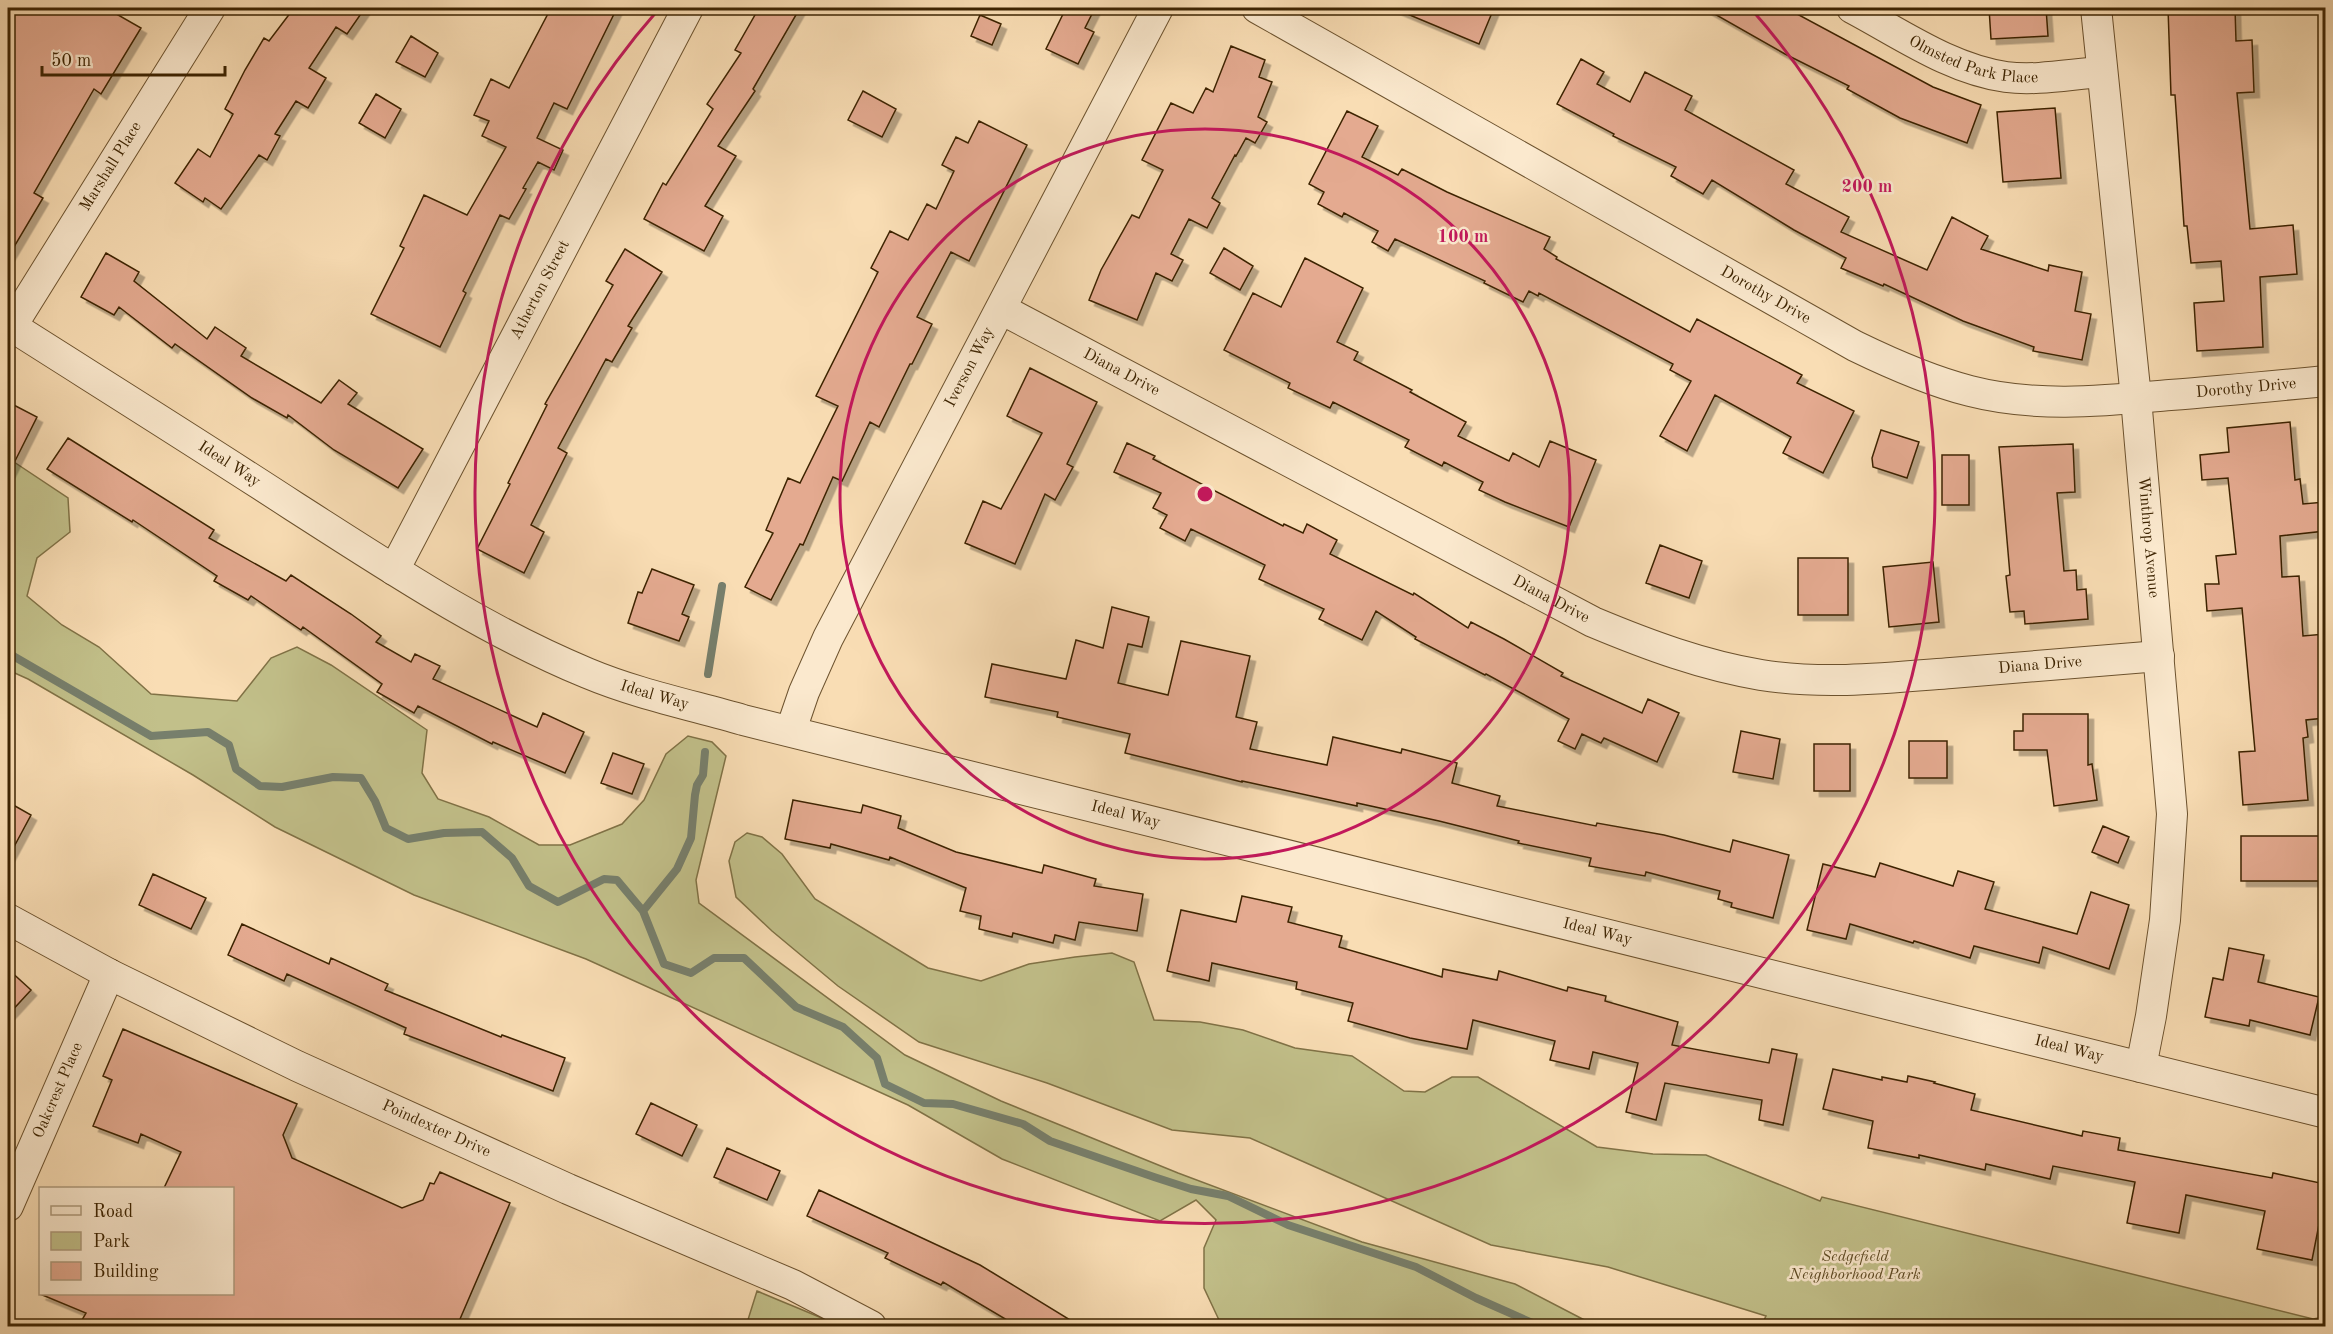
<svg xmlns="http://www.w3.org/2000/svg" width="2333" height="1334" viewBox="0 0 2333 1334" font-family="'Old Standard TT',serif">
<style>
.green{fill:#c2c08a;stroke:#807246;stroke-width:1.5}
.lines{fill:none;stroke-linecap:round;stroke-linejoin:round}
.stream{stroke:#777f6c;stroke-width:8}
.building{fill:#e4aa90;stroke:#3d2402;stroke-width:1.5;filter:url(#shadow)}
.minor-casing{stroke:#6c522e;stroke-width:32}
.minor{stroke:#fbe9ce;stroke-width:30}
.ring{fill:none;stroke:#c2185b;stroke-width:3}
.labels{text-anchor:middle;dominant-baseline:central;stroke-width:5;stroke-linejoin:round;paint-order:stroke}
.street-label{font-size:16px;fill:#3d2402;stroke:#fbe9ce}
.park-label{font-size:16px;font-style:italic;fill:#5e4b24;stroke:#fbe9ce}
.centre{fill:#c2185b;stroke:#fbe9ce;stroke-width:3}
.ring-label{font-size:18px;text-anchor:middle;font-weight:bold;fill:#c2185b;stroke:#fbe9ce;stroke-width:5;stroke-linejoin:round;paint-order:stroke}
</style>
<defs>
<filter id="shadow"><feDropShadow dx="5.5" dy="5.5" stdDeviation="0" flood-color="#0004"/></filter>
</defs>
<rect width="100%" height="100%" fill="#f9ddb4"/>
<filter id="stains"><feTurbulence type="fractalNoise" baseFrequency=".00333" numOctaves="4"/><feColorMatrix values="0 0 0 0 .2 0 0 0 0 .09 0 0 0 0 .02 0 0 0 .5 -.17"/></filter>
<radialGradient id="worn" r=".72"><stop offset=".6" stop-color="#630" stop-opacity="0"/><stop offset="1" stop-color="#630" stop-opacity=".3"/></radialGradient>
<path class="green" d="M8 458 68 498 70 532 37 558 27 596 62 625 99 647 151 694 237 701 271 658 297 647 331 665 427 730 422 773 438 799 489 817 539 845H570L622 824 644 800 666 754 688 736 712 742 726 756 696 880 699 903 905 1055 1001 1101 1178 1173 1362 1242 1515 1284 1596 1326H1235L1219 1320 1204 1288V1248L1216 1220 1196 1200 1160 1221 1002 1159 908 1105 586 959 414 895 275 827 193 775 28 679 8 670Z
M747 833 762 837 782 854 815 899 928 968 981 981 1029 964 1075 957 1112 953 1134 962 1154 1020 1200 1022 1243 1030 1295 1048 1352 1056 1404 1091 1425 1092 1452 1077H1478L1597 1147 1653 1154 1706 1155 1820 1201 1822 1197 2313 1319 2325 1317V1326H1761L1766 1316 1608 1267 1491 1245 1250 1138 1172 1130 1047 1083 919 1042 838 986 772 931 736 897 729 861 735 842Z
M757 1291C785 1303 813 1314 840 1326H746Z"/>
<g class="lines">
<path class="stream" d="M8 653 151 736 208 732 229 745 236 769 260 786 282 787 333 777 361 778 375 801 386 828 408 839 444 833 482 832 512 858 529 886 558 902 604 879 617 880 643 911 664 964 691 973 714 958H744L796 1007 843 1027 877 1058 885 1084 924 1103 953 1104 1023 1124 1050 1141 1154 1177 1191 1189 1228 1196 1288 1225 1416 1267 1476 1298 1539 1326
M708 674 722 586
M643 911 677 869 691 838 695 795 697 785 703 775 705 752"/>
</g>
<path class="building" d="M8 8H106L141 28 101 94 94 89 34 193 43 198 8 257Z
M294 8H365L347 34 336 27 309 68 326 78 308 108 296 101 275 134 280 136 267 160 259 155 221 209 205 198 203 202 175 183 198 149 210 157 233 114 225 109 245 70 264 38 269 41Z
M551 8H617L567 109 554 103 537 138 563 150 554 170 538 162 523 188 526 189 509 219 500 215 463 291 466 293 440 347 371 314 404 248 400 246 424 195 467 215 506 147 482 136 489 121 474 115 491 79 509 88Z
M759 8H800L753 89 755 91 718 146 736 156 705 206 723 216 704 251 644 219 663 183 666 185 713 109 707 104 741 53 735 50Z
M1066 8H1095L1085 28 1094 32 1078 64 1046 49Z
M1393 8H1494L1479 44Z
M1704 8H1786L1933 87 1981 105 1967 143 1900 118 1847 89 1849 86 1785 54Z
M1989 8H2046L2048 36 1991 39Z
M2168 8H2235L2236 41 2252 40 2254 92 2237 93 2250 229 2293 225 2297 274 2260 277 2263 347 2197 351 2194 303 2224 301 2221 261 2191 263 2187 226H2184L2175 95H2171Z
M980 15 1001 24 992 45 971 36Z
M411 36 438 53 425 77 396 62Z
M1231 46 1265 60 1259 77 1272 82 1258 117 1267 122 1255 143 1246 138 1236 156 1235 155 1212 198 1220 203 1207 228 1189 219 1171 254 1183 260 1172 281 1156 273 1137 320 1089 300 1101 270 1132 215 1139 218 1163 170 1142 160 1171 103 1193 113 1206 88 1213 92Z
M1581 59 1604 72 1597 84 1630 102 1645 72 1692 96 1685 110 1794 170 1786 184 1849 217 1841 232 1927 270 1952 217 1988 236 1981 249 2048 271 2049 265 2082 272 2075 311 2091 314 2082 360 2033 351 2034 347 1963 321 1884 284 1883 286 1841 268 1846 258 1794 230 1712 180 1703 194 1671 176 1676 167 1613 136 1614 134 1557 104Z
M863 91 896 109 882 137 848 120Z
M376 94 401 109 385 138 359 123Z
M2055 108 2061 178 2003 182 1997 112Z
M1347 111 1378 126 1362 157 1398 175 1402 169 1447 192 1550 237 1544 249 1557 257 1556 259 1690 332 1697 319 1802 375 1797 383 1854 411 1823 473 1783 453 1791 437 1715 395 1687 451 1660 436 1691 381 1670 370 1673 364 1539 293 1538 296 1529 291 1523 302 1484 283 1485 281 1395 239 1388 251 1372 242 1378 231 1344 213 1342 217 1318 204 1324 192 1309 184Z
M979 121 1027 145 969 261 951 252 917 317 932 324 912 364H910L879 427 870 422 842 481 833 477 803 545 800 544 771 600 745 587 773 533 766 530 788 478 800 483 838 406 816 396 878 272 871 268 890 231 908 240 927 204 936 209 954 171 942 165 956 137 968 143Z
M1224 248 1253 266 1240 290 1210 273Z
M625 249 662 272 628 326 632 328 612 362 606 359 558 448 567 453 531 525 544 532 524 573 477 549 510 484 508 483 547 405 545 404 613 285 606 281Z
M106 253 139 272 134 281 207 339 215 327 246 348 241 356 321 403 339 380 357 393 348 404 423 449 398 488 334 450 288 415 287 418 252 398 175 344 172 348 119 307 114 315 81 297Z
M1305 258 1363 288 1337 342 1358 352 1354 360 1412 390 1410 392 1466 422 1458 436 1509 461 1513 453 1539 467 1550 441 1596 460 1569 527 1505 502 1479 490 1483 482 1444 462 1442 466 1405 447 1409 440 1333 402 1330 408 1288 388 1290 383 1224 350 1253 293 1281 307Z
M1030 368 1097 402 1067 464 1073 467 1055 500 1045 494 1015 564 965 543 983 501 1001 509 1042 433 1007 416Z
M8 402 37 417 8 475Z
M2290 422 2295 480 2300 479 2303 504 2325 502V531L2280 536 2282 577 2299 576 2303 636 2325 634V718L2306 720 2308 737 2303 738 2308 800 2243 805 2239 752 2255 751 2242 608 2207 611 2205 584H2219L2216 556 2236 554 2228 478 2202 480 2200 455 2229 452 2227 428Z
M1881 430 1919 442 1907 478 1873 467 1872 458Z
M68 438 214 530 209 538 286 581 291 575 351 614 381 636 376 642 411 662 415 654 440 666 433 679 537 727 543 713 584 732 565 773 493 742 492 744 418 706 414 713 377 692 382 684 303 627 301 630 251 596 248 600 214 581 217 576 133 520 132 522 47 469Z
M1127 443 1155 456 1153 459 1283 526 1284 524 1303 533 1307 524 1337 540 1330 554 1413 595 1414 593 1468 628 1471 622 1504 639 1563 673 1561 676 1642 713 1648 699 1679 713 1657 762 1604 738 1601 743 1582 734 1575 749 1558 741 1569 719 1486 674 1485 675 1415 639 1416 637 1376 611 1362 640 1319 619 1324 609 1259 579 1265 565 1191 529 1185 541 1160 528 1167 515 1153 508 1161 493 1114 472Z
M2073 444 2075 492 2057 493 2064 571 2076 570 2077 590 2086 589 2088 619 2025 624 2024 611 2010 612 2006 576 2010 575 1999 447Z
M1942 455H1969V505H1942Z
M1660 545 1702 561 1689 598 1646 583Z
M1798 558H1848V615H1798Z
M1933 562 1939 622 1889 627 1883 567Z
M652 569 694 585 682 614 689 617 679 641 628 623 638 592 642 593Z
M1112 607 1149 617 1142 647 1128 644 1118 683 1168 695 1181 641 1250 656 1236 717 1257 722 1250 749 1327 765 1333 737 1401 753 1402 749 1457 763 1452 783 1500 796 1497 806 1596 826 1597 823 1664 835 1730 852 1733 840 1789 855 1773 918 1731 907 1732 903 1718 899 1720 891 1646 872 1645 876 1589 866 1591 858 1518 843 1519 841 1439 821 1357 803V806L1242 781V782L1125 753 1130 734 1057 717 1058 712 985 697 992 664 1066 679 1076 640 1103 648Z
M2023 714H2088V765L2092 764 2097 800 2054 806 2047 750H2014V731H2023Z
M1741 731 1780 739 1773 779 1733 772Z
M1909 741H1947V778H1909Z
M1814 744H1850V791H1814Z
M613 753 644 764 632 794 601 783Z
M793 800 861 813 863 805 901 816 898 828 956 852 1042 873 1044 865 1096 879 1094 886 1143 894 1137 931 1079 922 1075 940 1055 935 1053 943 1013 933 1012 937 979 929 981 916 960 911 966 888 890 857 889 860 831 844 830 848 785 839Z
M8 802 31 815 8 858Z
M2103 826 2129 837 2118 863 2092 852Z
M2241 836H2325V881H2241Z
M1880 863 1953 886 1958 871 1994 882 1985 909 2077 934 2091 892 2129 905 2109 969 2043 947 2039 963 1974 946 1970 958 1914 941 1913 943 1850 924 1846 939 1807 930 1823 864 1875 877Z
M153 874 206 898 191 929 139 905Z
M1242 896 1292 907 1288 922 1342 936 1339 947 1442 977 1443 969 1497 980 1499 971 1567 991 1568 987 1606 996 1605 1001 1678 1022 1672 1045 1769 1063 1772 1049 1797 1054 1783 1125 1759 1120 1762 1100 1665 1083 1656 1120 1626 1112 1638 1063 1593 1052 1589 1069 1550 1060 1555 1041 1473 1020 1467 1049 1410 1038 1348 1021 1353 1003 1296 989 1297 982 1212 963 1209 981 1167 971 1181 910 1236 922Z
M242 924 329 964 331 958 388 984 385 990 501 1037 502 1035 565 1058 553 1091 404 1034 406 1028 287 974 284 981 228 955Z
M2229 948 2264 955 2258 982 2319 997 2310 1035 2250 1020 2249 1026 2205 1017 2213 978 2223 980Z
M8 969 31 990 8 1015Z
M123 1029 297 1104 283 1135 292 1158 402 1208 423 1200 430 1183 434 1184 440 1172 510 1203 457 1326H96L82 1320 86 1313 40 1294 232 1293V1188H164L181 1152 141 1134 138 1143 93 1126 112 1080 103 1076Z
M1833 1069 1882 1080V1077L1907 1082 1908 1076 1935 1082 1934 1083 1975 1094 1971 1110 2082 1136 2083 1131 2120 1138 2118 1150 2272 1178 2273 1173 2325 1184V1194L2312 1260 2257 1249 2265 1211 2186 1195 2179 1233 2127 1223 2135 1182 2053 1166 2050 1179 1986 1164 1985 1170 1919 1155V1158L1868 1148 1873 1121 1823 1109Z
M651 1103 697 1125 682 1156 636 1134Z
M727 1148 780 1171 767 1200 714 1177Z
M819 1190 980 1265 1080 1326H1017L943 1282 941 1285 885 1258 888 1253 807 1216Z"/>
<g class="lines">
<defs>
<g id="minor">
<path id="s1" d="M1257 8 1855 346C1892 364 1930 381 1970 391 2036 408 2103 401 2170 395 2222 391 2274 386 2326 381"/>
<path id="s2" d="M1852 8C1901 34 1950 69 2006 77 2037 81 2071 74 2102 72"/>
<path id="s3" d="M2096 8 2136 398 2172 814 2165 920 2151 1016 2141 1067"/>
<path id="s4" d="M1001 309 1593 622C1648 645 1702 665 1761 675 1824 685 1888 678 1951 673 2021 667 2090 661 2159 656"/>
<path id="s5" d="M8 324C104 385 200 445 295 507 389 567 483 630 587 673 637 694 691 705 743 720L2326 1113"/>
<path id="s6" d="M11 327 210 8"/>
<path id="s7" d="M394 570 688 8"/>
<path id="s8" d="M791 730 804 692 828 638 1158 8"/>
<path id="s9" d="M8 919 109 974 297 1066 568 1189 793 1285 871 1326"/>
<path id="s10" d="M8 1206 109 974"/>
</g>
</defs>
<use href="#minor" class="minor-casing"/>
<use href="#minor" class="minor"/>
</g>
<g class="ring">
<circle cx="1205" cy="494" r="365"/>
<path d="M1752 10A730 730 0 1 1 658 10"/>
</g>
<g class="labels">
<g class="street-label">
<text stroke="none"><textPath href="#s2" startOffset="134">Olmsted Park Place</textPath></text>
<text stroke="none"><textPath href="#s6" startOffset="189">Marshall Place</textPath></text>
<text stroke="none"><textPath href="#s7" startOffset="316">Atherton Street</textPath></text>
<text stroke="none"><textPath href="#s1" startOffset="584">Dorothy Drive</textPath></text>
<text stroke="none"><textPath href="#s8" startOffset="405">Iverson Way</textPath></text>
<text stroke="none"><textPath href="#s4" startOffset="136">Diana Drive</textPath></text>
<text stroke="none"><textPath href="#s1" startOffset="1088">Dorothy Drive</textPath></text>
<text stroke="none"><textPath href="#s5" startOffset="262">Ideal Way</textPath></text>
<text stroke="none"><textPath href="#s3" startOffset="532">Winthrop Avenue</textPath></text>
<text stroke="none"><textPath href="#s4" startOffset="622">Diana Drive</textPath></text>
<text stroke="none"><textPath href="#s4" startOffset="1126">Diana Drive</textPath></text>
<text stroke="none"><textPath href="#s5" startOffset="748">Ideal Way</textPath></text>
<text stroke="none"><textPath href="#s5" startOffset="1234">Ideal Way</textPath></text>
<text stroke="none"><textPath href="#s5" startOffset="1720">Ideal Way</textPath></text>
<text stroke="none"><textPath href="#s5" startOffset="2206">Ideal Way</textPath></text>
<text stroke="none"><textPath href="#s10" startOffset="126">Oakcrest Place</textPath></text>
<text stroke="none"><textPath href="#s9" startOffset="477">Poindexter Drive</textPath></text>
</g>
<g class="park-label">
<text x="1855" y="1257">Sedgefield<tspan x="1855" dy="18">Neighborhood Park</tspan></text>
</g>
</g>
<circle cx="1205" cy="494" r="9" class="centre"/>
<g class="ring-label">
<text x="1867" y="192">200 m</text>
<text x="1463" y="242">100 m</text>
</g>
<rect width="2333" height="1334" fill="none" stroke="#f9ddb4" stroke-width="30"/>
<rect x="9" y="9" width="2315" height="1316" fill="none" stroke="#3d2402" stroke-width="3"/>
<rect x="15" y="15" width="2303" height="1304" fill="none" stroke="#3d2402" stroke-width="1.5"/>
<rect x="39" y="1187" width="195" height="108" fill="#fbe9ce" stroke="#af9a7c" stroke-width="1.5"/>
<rect x="51" y="1206" width="30" height="9" fill="#fbe9ce" stroke="#af9a7c" stroke-width="1.5"/>
<text x="93" y="1217" font-size="18" fill="#3d2402">Road</text>
<rect x="51" y="1232" width="30" height="18" fill="#c2c08a" stroke="#af9a7c" stroke-width="1.5"/>
<text x="93" y="1247" font-size="18" fill="#3d2402">Park</text>
<rect x="51" y="1262" width="30" height="18" fill="#e4aa90" stroke="#af9a7c" stroke-width="1.5"/>
<text x="93" y="1277" font-size="18" fill="#3d2402">Building</text>
<path d="M42 66v9h183v-9" fill="none" stroke="#3d2402" stroke-width="3"/>
<text x="51" y="66" font-size="18" fill="#3d2402" stroke="#fbe9ce" stroke-width="4.5" paint-order="stroke">50 m</text>
<rect width="100%" height="100%" filter="url(#stains)"/>
<rect width="100%" height="100%" fill="url(#worn)"/>
</svg>
